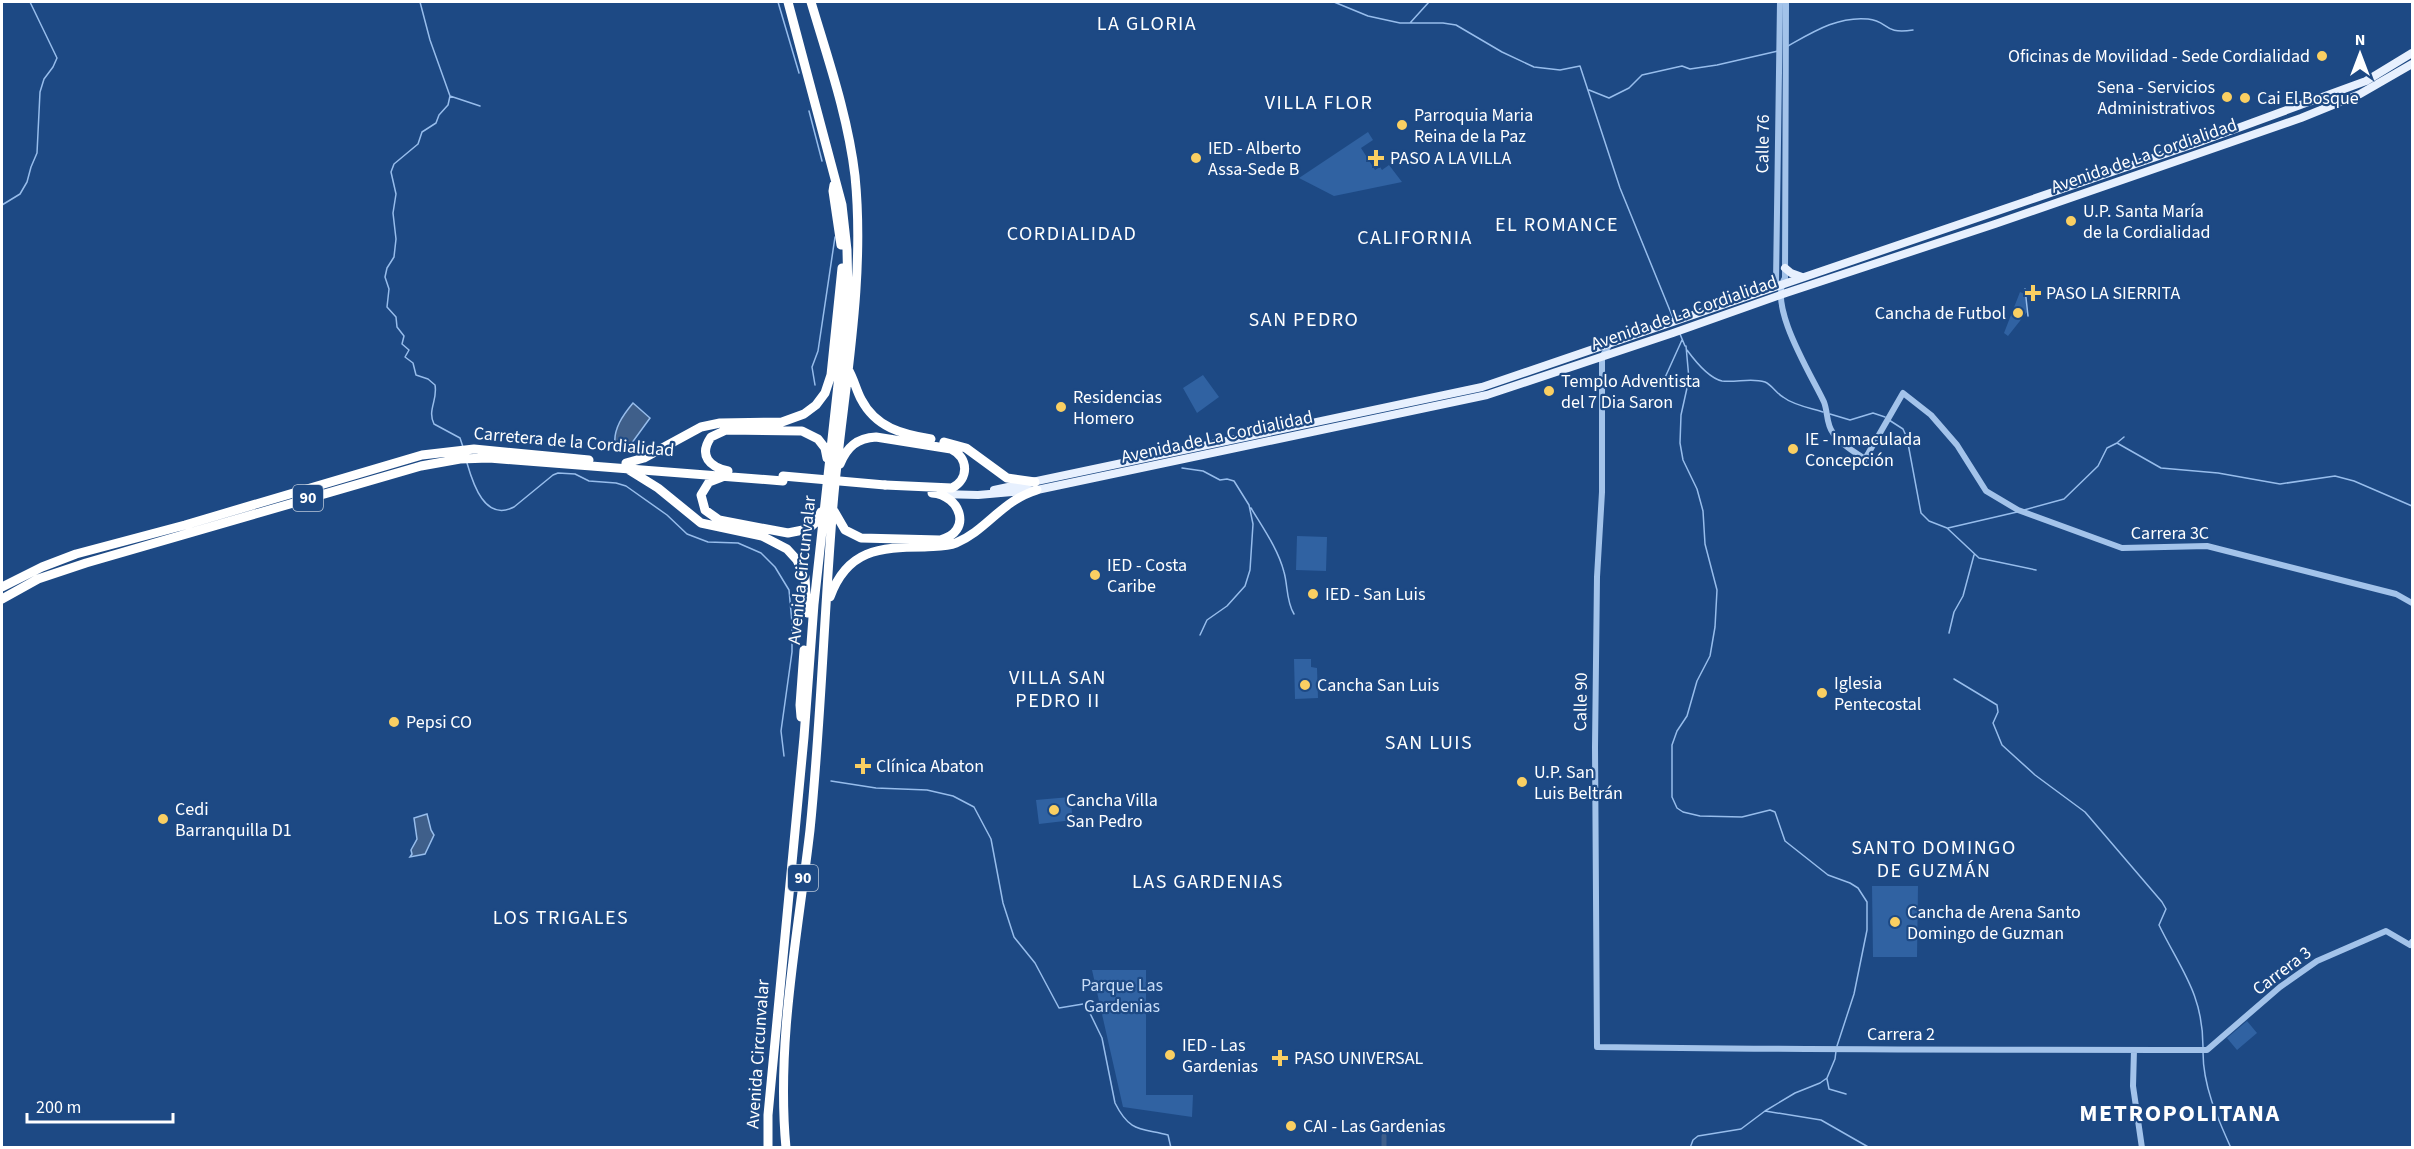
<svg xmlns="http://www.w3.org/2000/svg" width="2414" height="1149" viewBox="0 0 2414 1149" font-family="'Source Sans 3',sans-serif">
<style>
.green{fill:#3062a2}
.water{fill:#3f5f8a;stroke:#97bdec;stroke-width:1.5}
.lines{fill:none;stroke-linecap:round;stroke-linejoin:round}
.stream{stroke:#97bdec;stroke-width:1.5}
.canal{stroke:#3f5f8a;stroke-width:5}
.minor{stroke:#a3c3ea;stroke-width:6}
.major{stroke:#e7f0fe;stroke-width:8}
.highway{stroke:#fff;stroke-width:9}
.highway-bridge{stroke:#fff;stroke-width:9}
.poi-dot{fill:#facf62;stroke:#1d4984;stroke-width:2}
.labels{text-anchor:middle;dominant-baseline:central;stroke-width:4.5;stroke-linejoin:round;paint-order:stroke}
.shield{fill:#1d4984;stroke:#bbc8da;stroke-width:1.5}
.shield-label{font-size:16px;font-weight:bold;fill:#fff}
.poi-label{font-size:18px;fill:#fff;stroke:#1d4984;text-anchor:start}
.street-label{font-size:18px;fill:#fff;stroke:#1d4984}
.park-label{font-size:18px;fill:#c8ddf8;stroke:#1d4984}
.neighbourhood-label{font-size:20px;letter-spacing:1.5px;fill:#fff;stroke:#1d4984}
.district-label{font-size:24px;font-weight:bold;letter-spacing:1.5px;fill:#fff;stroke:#1d4984}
</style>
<rect width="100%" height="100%" fill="#1d4984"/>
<path class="green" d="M1368 132 1373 140 1361 148 1375 170 1380 167 1382 170 1389 165 1402 182 1334 196 1299 178Z
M2020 292 2025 294 2027 312 2008 336 2004 333Z
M1203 375 1219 397 1197 413 1183 388Z
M1297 536 1327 537 1326 571 1296 570Z
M1294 659H1311V667L1317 668 1318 698 1295 699Z
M1070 797 1073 820 1039 824 1036 800Z
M1872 886H1918L1917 957H1873Z
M1092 970H1146V1095H1193L1192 1117 1123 1107Z
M2247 1021 2257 1033 2237 1050 2227 1038Z"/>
<path class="water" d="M633 403 650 418 629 447 625 449 615 445C613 429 623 415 633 403Z
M427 814 431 830 434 835 425 854 410 857 412 854 411 850 417 839 414 818Z"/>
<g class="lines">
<path class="stream" d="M420 2 430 40 450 96 480 106
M778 2 799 73
M1334 2 1368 16 1400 23H1443L1456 25 1502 52 1534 67 1560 70 1580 66 1620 188 1673 318
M1410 23 1429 2
M1788 46C1813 32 1838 16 1868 19 1889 21 1883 35 1913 30
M1589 90 1609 98 1629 88 1642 75 1682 66 1690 69 1717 65 1778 51
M450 96 448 105 439 115 436 123 422 132 418 144 394 164 391 172 396 194 393 213 396 239 394 257 387 268 385 277 389 289 387 307 396 317 397 327 404 336 402 344 409 350 405 357 413 363 416 375 428 379 435 385C438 400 427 410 434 424L460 438 463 447
M809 111 822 161
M2 205 20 194 27 182 31 167 37 153 40 92 44 79 53 67 57 58 30 2
M2025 289 2028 316
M1680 334 1685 346
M1686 346 1689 379 1681 415 1680 443 1683 460 1697 489 1703 511 1705 544 1717 590 1715 627 1710 656 1697 681 1687 716 1677 731 1672 745V797L1677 808 1683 812 1700 816 1742 817 1770 810 1775 812 1785 841 1828 875 1850 883 1858 888 1867 902V930L1854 994 1837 1046
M1687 350C1695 361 1709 378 1722 381 1737 383 1750 377 1765 382 1772 385 1776 393 1783 397 1793 405 1810 408 1823 412
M1663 382 1682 340
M815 385 812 367 818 351 835 237
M1830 414 1850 420 1873 413 1885 417
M1889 420 1903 429 1907 438 1921 513 1929 521 1947 528 1979 558 2036 570
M2118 442 2124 437
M467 463C473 484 485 522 514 507L553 475 558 473 575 474 589 481 616 483 626 486 667 515 687 534 708 542 738 543 761 553 775 567 789 590 792 623V652L781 731 784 756
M1182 468 1203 471 1220 480 1227 479 1234 481 1249 505 1253 524 1250 570 1245 586 1227 606 1207 620 1200 635
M1251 508C1263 528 1278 549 1284 572 1288 586 1286 601 1294 614
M2024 510 2064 499 2098 466 2107 448 2117 443 2161 468 2218 473 2280 484 2335 476 2354 481 2412 506
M1948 528 2017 512
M1949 633 1954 612 1963 596 1974 555
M1954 679 1997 705 1998 712 1993 723 2002 745 2035 775 2085 812 2162 902 2166 909 2159 925C2181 970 2203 994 2203 1047
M831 781 876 788 927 790 953 796 974 807 991 839 1003 903 1014 937 1035 963 1059 1008 1083 1004 1086 1005 1102 1038 1115 1103C1130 1133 1141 1128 1168 1135L1171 1148
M2203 1052C2203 1086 2217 1117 2231 1148
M1827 1079 1829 1089 1846 1094
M1765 1111 1821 1120 1870 1148
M1690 1148 1693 1140 1698 1136 1741 1129 1765 1111 1795 1093 1820 1083 1827 1078 1835 1059 1836 1051"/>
<path class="canal" d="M1384 1148V1136"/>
<path class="minor" d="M1780 2 1776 282 1781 285
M1786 2 1785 278C1767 305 1812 376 1824 402 1828 412 1826 424 1833 433 1841 444 1854 452 1865 459L1903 393 1931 415 1957 445 1986 491 2018 510 2122 548 2207 546 2396 594 2412 603
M1609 345 1602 357V492L1597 577 1595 747 1597 1047C1800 1050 2004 1050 2207 1050L2280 987 2317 961 2386 931 2410 945 2412 942
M2134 1050 2133 1086 2142 1148"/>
<path class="major" d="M1785 268 1791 273 1802 277
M994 490 1482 387 2197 143 2366 81 2412 53
M940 494 978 495 1037 490 1487 395 1673 333 1786 293 1995 224 2301 118 2360 94 2412 64"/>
<path class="highway" d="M834 185 833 191 841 245
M848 369C854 379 856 390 861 399 876 428 902 434 931 439
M944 442 966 448 1007 478 1035 482
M626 463 644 458 701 427 720 423 782 422 804 414 816 405 825 393 831 375 842 268
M840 464C847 447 857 438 876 437L951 449C969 458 969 479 952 488L885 485
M629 470 658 488 701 523 762 536 787 549 797 560 805 577 807 613
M728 471C710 467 698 456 711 437L726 430 802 431 818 439 825 448 827 458
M722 477 709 482 701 495 705 510 719 520 788 533 808 529 816 522 821 512
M834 511 845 530 861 538 940 540C973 532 961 495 932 493
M2 587 42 567 76 554 185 525 422 455 474 449 589 460
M830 597C847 550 879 547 924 547 934 546 946 547 956 543 987 530 1001 501 1037 490
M2 599 38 579 86 563 421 466 460 459 489 458 783 481
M801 717 800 705 804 650
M768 1148V1115L804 737 814 604 848 293 847 250 842 205 788 2
M786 1148C776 1042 798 934 810 830 821 722 824 613 833 505 842 396 866 286 855 176 848 116 828 59 811 2"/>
<path class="highway-bridge" d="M783 476 885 485"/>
</g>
<g class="poi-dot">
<circle cx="2322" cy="56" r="6"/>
<circle cx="2227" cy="97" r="6"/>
<circle cx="2245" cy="98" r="6"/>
<circle cx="1402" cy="125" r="6"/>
<circle cx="1196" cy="158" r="6"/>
<path d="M1373 149h6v6h6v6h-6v6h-6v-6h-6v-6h6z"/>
<circle cx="2071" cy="221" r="6"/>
<path d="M2030 284h6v6h6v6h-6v6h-6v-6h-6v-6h6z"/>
<circle cx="2018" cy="313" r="6"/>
<circle cx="1549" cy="391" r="6"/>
<circle cx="1061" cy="407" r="6"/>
<circle cx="1793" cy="449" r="6"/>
<circle cx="1095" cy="575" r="6"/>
<circle cx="1313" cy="594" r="6"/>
<circle cx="1305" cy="685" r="6"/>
<circle cx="1822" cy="693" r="6"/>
<circle cx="394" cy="722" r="6"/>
<path d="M860 757h6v6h6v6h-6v6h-6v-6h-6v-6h6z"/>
<circle cx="1522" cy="782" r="6"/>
<circle cx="1054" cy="810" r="6"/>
<circle cx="163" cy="819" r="6"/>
<circle cx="1895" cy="922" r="6"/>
<circle cx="1170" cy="1055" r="6"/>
<path d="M1277 1049h6v6h6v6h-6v6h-6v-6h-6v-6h6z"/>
<circle cx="1291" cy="1126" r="6"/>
</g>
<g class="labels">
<g class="shield">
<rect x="293" y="485" width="30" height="26" rx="4.5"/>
<rect x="788" y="865" width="30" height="26" rx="4.5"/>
</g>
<g class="shield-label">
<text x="308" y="498">90</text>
<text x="803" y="878">90</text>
</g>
<g class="poi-label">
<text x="2310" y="56" text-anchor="end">Oficinas de Movilidad - Sede Cordialidad</text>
<text x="2215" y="87" text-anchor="end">Sena - Servicios<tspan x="2215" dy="21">Administrativos</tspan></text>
<text x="2257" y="98">Cai El Bosque</text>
<text x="1414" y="115">Parroquia Maria<tspan x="1414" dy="21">Reina de la Paz</tspan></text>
<text x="1208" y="148">IED - Alberto<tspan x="1208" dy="21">Assa-Sede B</tspan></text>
<text x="1390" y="158">PASO A LA VILLA</text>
<text x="2083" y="211">U.P. Santa María<tspan x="2083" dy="21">de la Cordialidad</tspan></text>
<text x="2046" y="293">PASO LA SIERRITA</text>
<text x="2006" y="313" text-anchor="end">Cancha de Futbol</text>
<text x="1561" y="381">Templo Adventista<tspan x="1561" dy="21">del 7 Dia Saron</tspan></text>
<text x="1073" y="397">Residencias<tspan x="1073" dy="21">Homero</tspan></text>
<text x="1805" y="439">IE - Inmaculada<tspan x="1805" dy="21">Concepción</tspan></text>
<text x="1107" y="565">IED - Costa<tspan x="1107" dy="21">Caribe</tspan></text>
<text x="1325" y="594">IED - San Luis</text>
<text x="1834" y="683">Iglesia<tspan x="1834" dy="21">Pentecostal</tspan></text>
<text x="1317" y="685">Cancha San Luis</text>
<text x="406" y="722">Pepsi CO</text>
<text x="876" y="766">Clínica Abaton</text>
<text x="1534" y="772">U.P. San<tspan x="1534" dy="21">Luis Beltrán</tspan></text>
<text x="1066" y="800">Cancha Villa<tspan x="1066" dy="21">San Pedro</tspan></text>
<text x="175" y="809">Cedi<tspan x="175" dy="21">Barranquilla D1</tspan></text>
<text x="1907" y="912">Cancha de Arena Santo<tspan x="1907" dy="21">Domingo de Guzman</tspan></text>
<text x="1182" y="1045">IED - Las<tspan x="1182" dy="21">Gardenias</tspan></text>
<text x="1294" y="1058">PASO UNIVERSAL</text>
<text x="1303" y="1126">CAI - Las Gardenias</text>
</g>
<g class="street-label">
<text transform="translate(1763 144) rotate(-89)">Calle 76</text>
<text transform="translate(2144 156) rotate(-19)">Avenida de La Cordialidad</text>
<text transform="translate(1684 313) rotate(-19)">Avenida de La Cordialidad</text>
<text transform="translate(1217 437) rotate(-12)">Avenida de La Cordialidad</text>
<text transform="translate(574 442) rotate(5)">Carretera de la Cordialidad</text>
<text x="2170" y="533">Carrera 3C</text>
<text transform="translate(802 570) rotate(-84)">Avenida Circunvalar</text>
<text transform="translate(1581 702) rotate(-89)">Calle 90</text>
<text transform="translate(2282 971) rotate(-37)">Carrera 3</text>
<text x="1901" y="1034">Carrera 2</text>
<text transform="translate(758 1054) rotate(-86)">Avenida Circunvalar</text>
</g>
<g class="park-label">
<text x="1122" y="985">Parque Las<tspan x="1122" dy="21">Gardenias</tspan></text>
</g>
<g class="neighbourhood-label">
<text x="1147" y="24">LA GLORIA</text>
<text x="1319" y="103">VILLA FLOR</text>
<text x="1557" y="225">EL ROMANCE</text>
<text x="1072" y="234">CORDIALIDAD</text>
<text x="1415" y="238">CALIFORNIA</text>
<text x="1304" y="320">SAN PEDRO</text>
<text x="1058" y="678">VILLA SAN<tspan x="1058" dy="23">PEDRO II</tspan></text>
<text x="1429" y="743">SAN LUIS</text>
<text x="1934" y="848">SANTO DOMINGO<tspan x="1934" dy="23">DE GUZMÁN</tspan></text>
<text x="1208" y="882">LAS GARDENIAS</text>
<text x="561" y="918">LOS TRIGALES</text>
</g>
<g class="district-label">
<text x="2180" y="1113">METROPOLITANA</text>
</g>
</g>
<rect width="2414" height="1149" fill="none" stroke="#ffffff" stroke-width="6"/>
<g transform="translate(2360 54)" stroke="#1d4984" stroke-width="4.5" paint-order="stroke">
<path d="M0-4.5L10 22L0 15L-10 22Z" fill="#ffffff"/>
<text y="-9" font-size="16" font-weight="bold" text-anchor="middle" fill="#ffffff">N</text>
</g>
<path d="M27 1113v9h146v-9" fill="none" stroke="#ffffff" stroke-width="3"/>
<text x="36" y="1113" font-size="18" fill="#ffffff" stroke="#1d4984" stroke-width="4.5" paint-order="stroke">200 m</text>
</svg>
